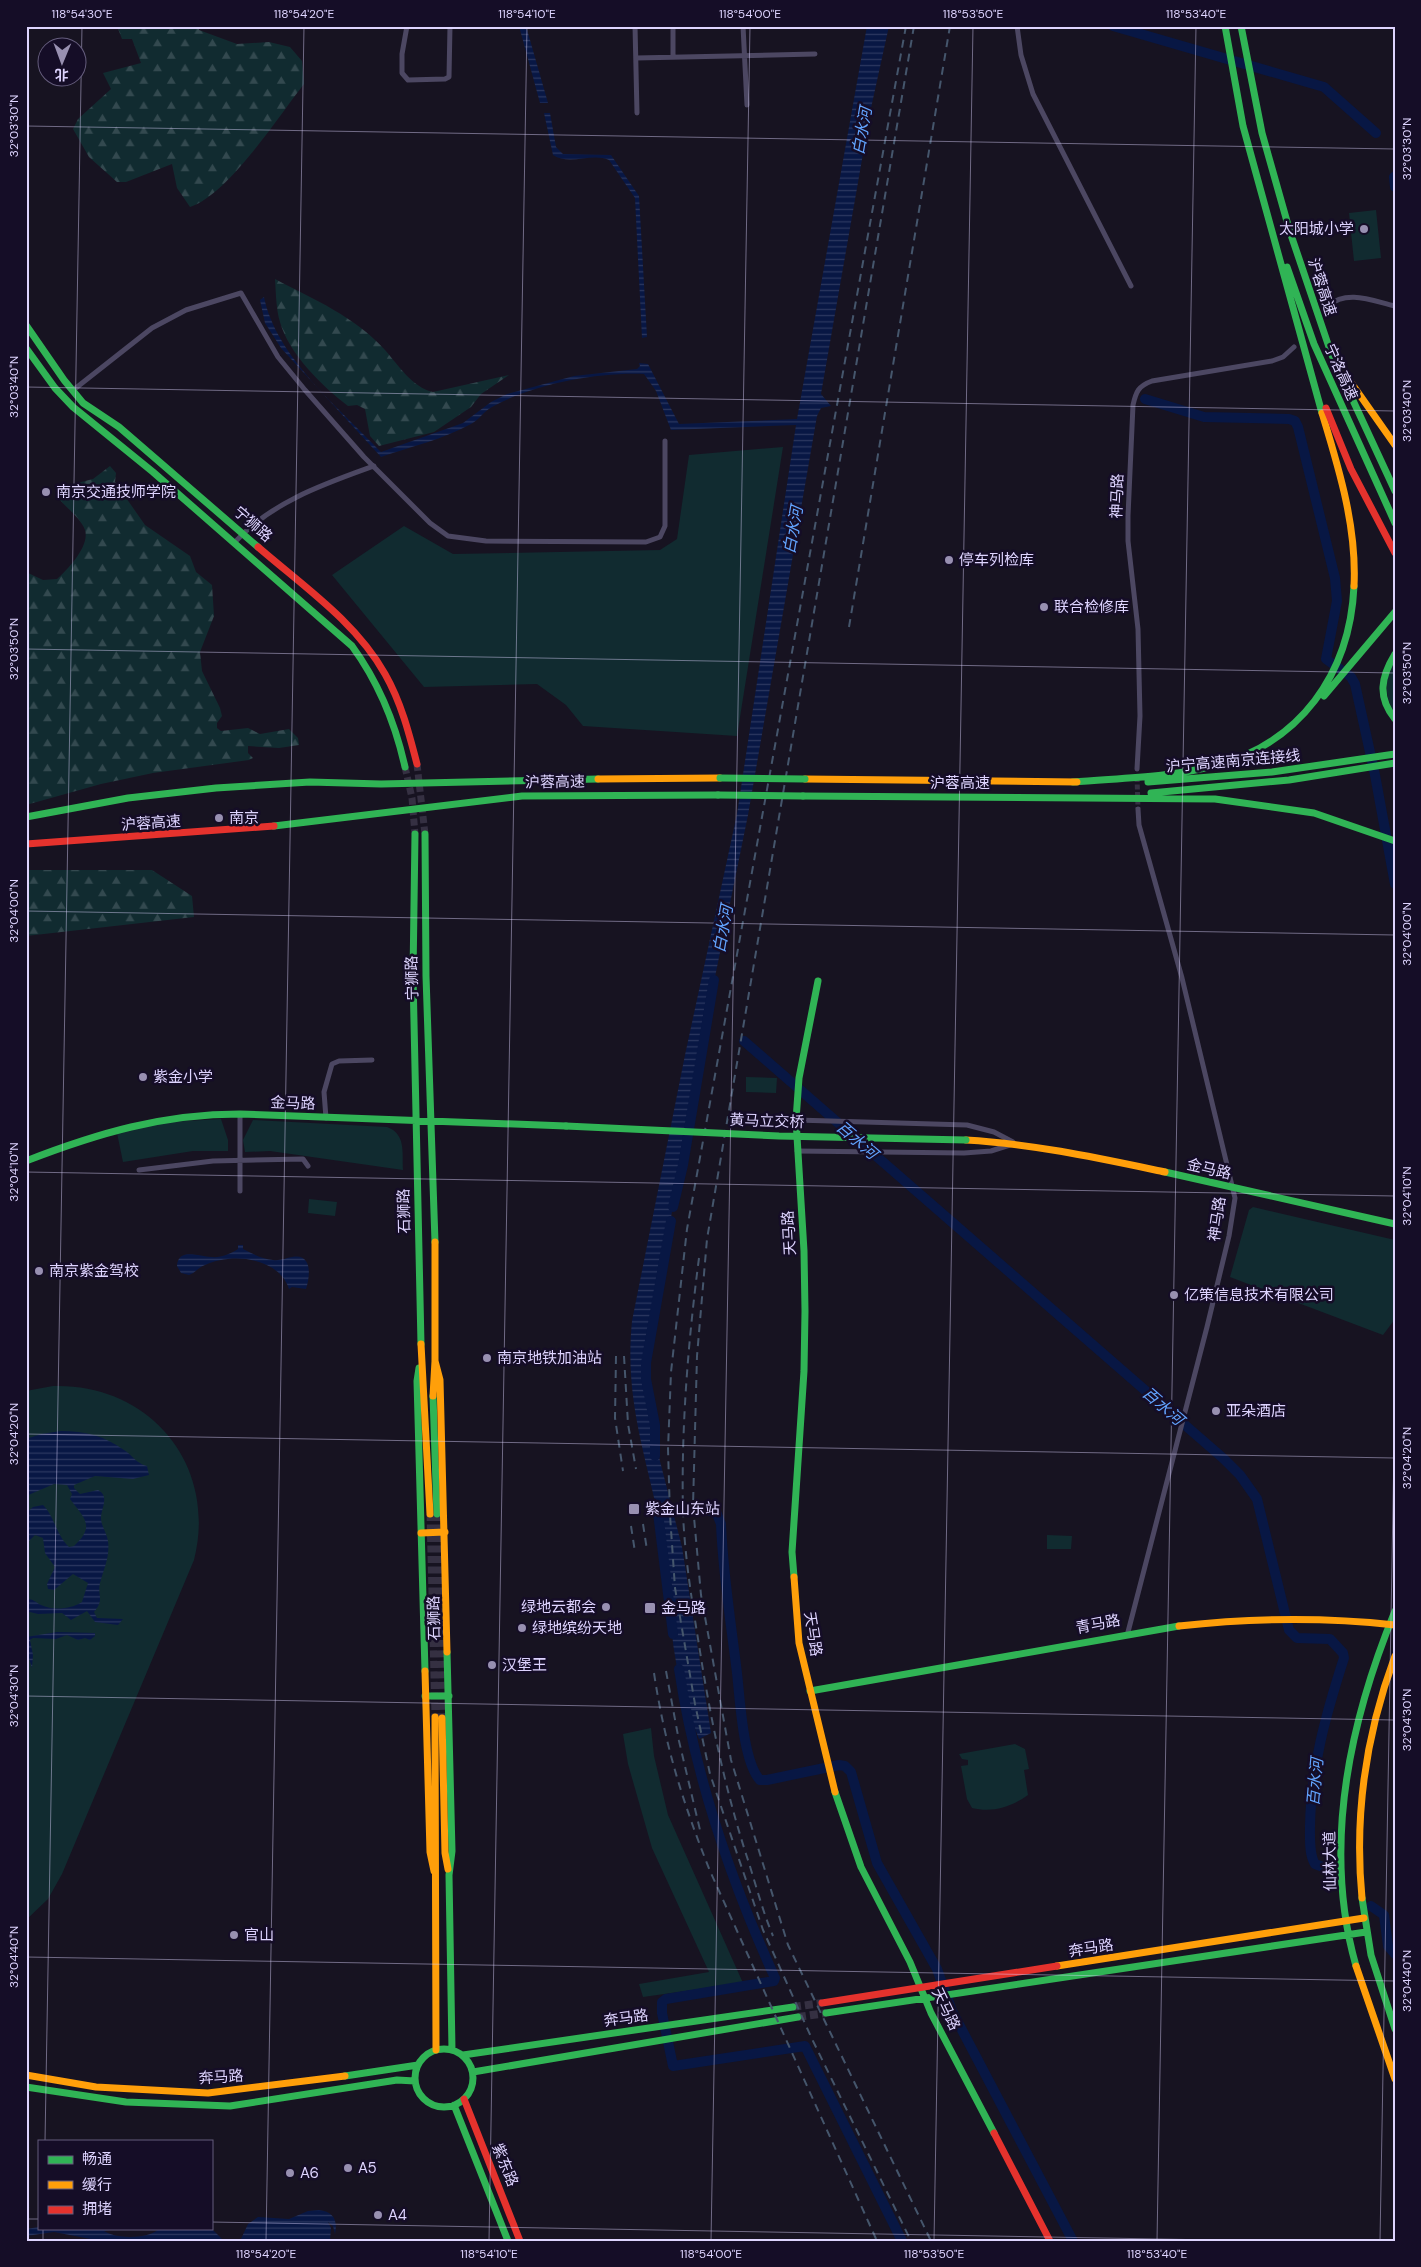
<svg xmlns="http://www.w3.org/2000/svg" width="1421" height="2267" viewBox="0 0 1421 2267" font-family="'DM Sans','Noto Sans SC',sans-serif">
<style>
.green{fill:#112b30}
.forest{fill:url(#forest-firs)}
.water{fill:url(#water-rules)}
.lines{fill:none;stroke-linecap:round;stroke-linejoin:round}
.river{stroke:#081744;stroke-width:10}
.street-tunnel{stroke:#353042;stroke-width:5;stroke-dasharray:5 2.5;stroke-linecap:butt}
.secondary-tunnel{stroke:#353042;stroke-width:7;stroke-dasharray:7 3.5;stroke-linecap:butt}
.primary-tunnel{stroke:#353042;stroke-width:8;stroke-dasharray:8 4;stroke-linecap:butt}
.street{stroke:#4c4762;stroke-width:5}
.fast{stroke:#30b455;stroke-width:7}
.slow{stroke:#ff9f0a;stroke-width:7}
.jam{stroke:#e5322d;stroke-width:7}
.rail{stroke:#45566c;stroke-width:2;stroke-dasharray:8 6;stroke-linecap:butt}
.fast-bridge{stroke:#30b455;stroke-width:7}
.ticks{fill:none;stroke:#ded4ff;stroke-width:1;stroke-opacity:0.45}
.poi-dot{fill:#9890b1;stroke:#150d27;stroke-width:2}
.labels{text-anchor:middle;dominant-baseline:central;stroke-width:5;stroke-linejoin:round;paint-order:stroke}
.poi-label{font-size:15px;fill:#ded4ff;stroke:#150d27;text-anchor:start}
.street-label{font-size:15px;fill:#ded4ff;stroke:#150d27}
.water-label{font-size:16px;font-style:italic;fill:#62a4ff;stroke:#150d27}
.neatline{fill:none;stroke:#ded4ff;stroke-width:2}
.ticks-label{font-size:12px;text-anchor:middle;fill:#ded4ff}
</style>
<defs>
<pattern id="forest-firs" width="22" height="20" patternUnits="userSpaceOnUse" patternTransform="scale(1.25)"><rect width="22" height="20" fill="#112b30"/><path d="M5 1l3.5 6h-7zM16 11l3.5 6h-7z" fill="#33494f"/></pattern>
<pattern id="water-rules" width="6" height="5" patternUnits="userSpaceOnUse" patternTransform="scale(1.25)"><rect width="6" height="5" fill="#081744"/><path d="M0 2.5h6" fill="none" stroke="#2c3860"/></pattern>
</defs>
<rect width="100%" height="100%" fill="#171321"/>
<path class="green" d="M1376 210 1381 258 1354 261 1349 213Z
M783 447 737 736 583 726 566 705 537 684 424 687 332 575 404 526 453 554 660 550 677 539 689 455Z
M1395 662V713C1384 697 1384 678 1395 662Z
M746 1077 777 1078 776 1093 746 1092Z
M221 1119 228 1140V1151H193L123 1162 117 1133 150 1123Z
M253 1120 387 1127C406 1134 402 1152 403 1170L270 1151 245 1152 243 1140Z
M309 1199 337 1202 335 1216 308 1213Z
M1253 1207 1395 1240V1319L1383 1335 1230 1277 1249 1210Z
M53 1386C150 1383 218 1465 194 1560L62 1874 48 1899 26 1920V1391Z
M1047 1535 1072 1536 1071 1549H1047Z
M651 1728 654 1756 668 1815 743 1983 643 1997 639 1984 709 1972 652 1848 628 1764 623 1734Z
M1015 1744 1025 1749 1029 1769 1024 1770 1028 1795C1011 1807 993 1813 972 1808L967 1799 961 1766 968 1765V1760L962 1759 959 1754Z"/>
<path class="forest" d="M117 26H199V30L237 44 269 42 290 47 302 61 304 84C278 117 228 195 190 207L177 188 172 164 126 182H117L89 157 73 129 78 119 111 89 103 73 141 63 132 39H122Z
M275 279C315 300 354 316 385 350 399 366 412 387 433 392L509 375 481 394 471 407 434 432 379 446 370 436 365 409 357 405 348 406C322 386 289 354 280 322 276 309 276 293 275 279Z
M110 466 116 473 115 482 145 525 190 556 196 572 212 585 214 616 200 652 202 671 220 708 222 716 217 723V728L221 731 248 728 260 734 289 729 298 738 299 745 279 748 248 746V753L253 758 249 760 153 773 101 784 26 805V572L43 580 57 579C68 569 90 546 85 530 81 519 68 509 60 500L73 484 93 479Z
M26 870H152L192 896 194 917 26 936Z"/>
<path class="water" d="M519 26H526L548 103H540Z
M867 26H889L871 108 821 394 831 406 821 408 817 416 748 815 705 1026 646 1358 647 1397 652 1430 682 1547 711 1733 699 1739C689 1714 681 1689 676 1662 668 1620 671 1576 662 1534 647 1457 624 1402 632 1321L685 1055 737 814 796 425 671 430 656 391 644 374C598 372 533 384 492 407 484 411 479 420 471 424 444 439 410 447 381 457L281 348 265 323 260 300 264 297C276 357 340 409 381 452L463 423 491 402 507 394 574 376 637 369 640 366 639 363 648 364 679 424 797 419Z
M544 113H550L556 147 563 154 611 155 639 196 647 337 642 338 635 198 609 160C592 152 570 166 553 155Z
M238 1245H243V1249C253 1254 262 1259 273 1260 280 1261 286 1258 292 1257 313 1253 310 1277 306 1289L292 1287 289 1289C279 1258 233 1252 205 1265 199 1267 195 1273 189 1275L181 1273 177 1266C178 1247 200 1257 211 1257 221 1258 230 1254 238 1249Z
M61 1431C85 1431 105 1436 124 1450 132 1455 137 1464 147 1466L149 1475 133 1479 95 1476 74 1485V1488L80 1494 98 1490C110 1496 101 1509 101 1518 101 1526 107 1533 108 1541 110 1557 104 1568 100 1583 97 1596 105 1599 94 1612L97 1618 123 1619 118 1625 95 1622 87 1611 71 1620 62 1613 38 1614 30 1612 26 1614V1599C34 1599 35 1602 41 1605 54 1611 71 1609 82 1602L88 1583 73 1574 54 1590 48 1589 47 1584 55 1567 45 1553 43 1538 35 1535 26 1544V1513L33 1507 43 1505C55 1517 56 1535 69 1547L74 1546C96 1526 84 1518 70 1499L72 1494 67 1485 54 1484 26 1496V1439L41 1434Z
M57 1632 95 1633V1636L90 1640 85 1638 78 1640 67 1635 56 1639 33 1638 30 1640 33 1655 32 1668 27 1652 26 1637Z
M319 2210C333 2212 338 2219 335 2234L333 2226 328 2222 331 2228 330 2241H240L248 2224 258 2217 289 2219 308 2211Z
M39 2227 120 2228 104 2231C116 2239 146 2239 158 2230L211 2228 224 2241H101L54 2232 26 2236V2229Z"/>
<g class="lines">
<path class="river" d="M1113 26 1324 87 1376 133
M1394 177 1395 187
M1145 399 1204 417 1289 419 1295 421 1298 427 1335 578 1337 601 1326 659 1351 677 1355 684 1375 775 1395 884
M744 1041 1224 1459 1240 1475 1257 1499 1289 1630 1297 1638 1330 1639 1343 1653 1344 1658C1326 1714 1311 1767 1310 1826 1310 1838 1309 1855 1315 1864L1323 1867
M673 1207 683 1165 714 980
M655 1456V1425L646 1379V1363L671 1221
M657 1505 673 1634
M705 1509 717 1514 721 1524C723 1575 731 1623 737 1673 740 1699 743 1762 760 1780H767L839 1765 845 1766 851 1772 877 1863 937 1969 952 2011 1073 2241
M679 1669C695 1776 730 1879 775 1978L774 1981 666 1999 662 2002V2013L673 2066 805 2046 902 2241
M1371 1906 1384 1915 1388 1946 1395 1954"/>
<path class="street-tunnel" d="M1137 777 1138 809"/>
<path class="secondary-tunnel" d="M417 764 425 834
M405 767 412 798 415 834
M430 1514 435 1717
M437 1514 442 1718"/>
<path class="primary-tunnel" d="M793 2007 822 2003
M798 2017 826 2013"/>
<path class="street" d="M407 26 402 54V73L408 80 445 79 449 77 450 26
M635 26 637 113
M673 26V57
M743 26 747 105
M1017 26 1021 55 1033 94 1131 286
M636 58 815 54
M1328 306C1347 289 1373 301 1395 306
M72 391 152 328 186 310 241 293 278 357 305 390 364 457 430 523 448 536 486 541 646 542 660 537 665 526V441
M234 543C271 502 324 484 374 466
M1137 769 1140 716 1138 629 1128 541V516L1133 405C1136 392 1138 386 1152 381L1272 361 1283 357 1294 347
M240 1114V1191
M326 1118 324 1092 332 1064 339 1061 372 1060
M796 1120 967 1125 994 1132 1013 1142
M797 1151 964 1153 991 1151 1013 1144
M139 1170 213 1161 303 1159 308 1166
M1128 1632 1207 1327 1229 1236 1235 1198 1182 978 1139 825 1138 809"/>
<path class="fast" d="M1225 26 1243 126 1322 413
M1241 26 1262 133 1290 232 1331 353 1395 491
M1287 267 1314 344 1395 523
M26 325 64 380 83 403 119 427 258 547
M26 348 55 388 73 407 153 472 352 646C379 683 395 722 405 767
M1395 654C1381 677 1377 697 1395 719
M1324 696 1395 612
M1073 782C1119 778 1167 778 1213 766 1300 744 1350 674 1354 586
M1148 782 1272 772 1395 754
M1151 793 1289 780 1395 763
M803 796 1215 799 1314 813 1395 841
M26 817 128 798 216 788 310 782 381 784 598 779
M274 826 522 796 718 795
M415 834 413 976 421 1344
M425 834 426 976 435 1242
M26 1161C98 1133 163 1114 240 1114L566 1126
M1165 1172 1395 1224
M419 1368 417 1381 425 1671
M433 1396 437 1514
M794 1577 792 1552 804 1371 805 1311 804 1251 796 1120 799 1078 818 981
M447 1652 452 1851 449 1875 452 2050
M810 1691 1179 1626
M425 1696H449
M835 1792 861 1867 910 1962 931 2013 994 2133
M1362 1898 1371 1955 1395 2029
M1356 1966C1322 1847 1349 1723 1395 1611
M826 2013 1366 1932
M415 2078a29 29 0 1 1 58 0a29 29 0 1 1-58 0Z
M463 2055 793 2007
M473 2072 798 2017
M345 2076 418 2065
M26 2087 126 2102 230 2106 397 2080 415 2081
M454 2105 508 2241"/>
<path class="slow" d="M1345 374 1395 445
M1322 413C1339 469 1357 527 1354 586
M598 779 720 778
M805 779 1077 782
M966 1140C1034 1144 1098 1158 1165 1172
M421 1344 430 1514
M435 1361 440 1380 447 1652
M433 1396 435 1361V1242
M421 1533 445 1532
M794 1577 799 1643 835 1792
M1179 1626C1251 1618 1323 1617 1395 1625
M425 1671 430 1852 434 1871
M435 1717 436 2050
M442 1718 445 1853 448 1869
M1362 1898C1354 1815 1366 1734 1395 1656
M1057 1966 1364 1918
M1356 1966 1395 2079
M26 2075 96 2087 208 2093 345 2076"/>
<path class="jam" d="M1326 408 1351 469 1395 553
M258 547C303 586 356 622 385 674 401 702 409 733 417 764
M26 844 274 826
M822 2003 1057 1966
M464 2099 520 2241
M994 2133 1050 2241"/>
<path class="rail" d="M906 26 687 1229 671 1372 668 1449 670 1515 675 1588 695 1704 710 1774 763 1930 812 2039 911 2241
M914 26 707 1239 697 1356 693 1506 701 1595 731 1760 788 1945 931 2241
M849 627 950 26
M699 1258C688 1342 681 1429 683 1514 685 1558 692 1602 699 1645 710 1716 724 1785 746 1854 755 1881 762 1910 773 1936
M616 1356 615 1418 623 1471
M624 1356 628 1424 636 1469
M643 1524 647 1550
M631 1526 635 1552
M666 1671 679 1741 700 1830
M654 1673C665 1746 683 1803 710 1871L877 2241"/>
<path class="fast-bridge" d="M720 778 805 779
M718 795 803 796
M566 1126 779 1136 966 1140"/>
</g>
<path class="ticks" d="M26 126 1395 149M26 387 1395 411M26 649 1395 673M26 911 1395 935M26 1172 1395 1196M26 1434 1395 1458M26 1696 1395 1720M26 1957 1395 1981M45 2141 82 26M26 2219H39M211 2222 1270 2241M43 2241V2228M266 2241 304 26M489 2241 527 26M711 2241 750 26M934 2241 973 26M1157 2241 1196 26M1380 2241 1395 1392"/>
<g class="poi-dot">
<circle cx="1364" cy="229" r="5"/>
<circle cx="46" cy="492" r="5"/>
<circle cx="949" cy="560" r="5"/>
<circle cx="1044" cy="607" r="5"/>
<circle cx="219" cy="818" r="5"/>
<circle cx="143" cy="1077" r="5"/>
<circle cx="39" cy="1271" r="5"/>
<circle cx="1174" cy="1295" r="5"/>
<circle cx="487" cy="1358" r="5"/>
<circle cx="1216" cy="1411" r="5"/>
<rect x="628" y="1503" width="12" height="12" rx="2.5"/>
<circle cx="606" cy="1607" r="5"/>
<rect x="644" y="1602" width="12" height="12" rx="2.5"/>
<circle cx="522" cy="1628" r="5"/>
<circle cx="492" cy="1665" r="5"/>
<circle cx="234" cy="1935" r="5"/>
<circle cx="348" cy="2168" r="5"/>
<circle cx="290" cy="2173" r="5"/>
<circle cx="378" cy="2215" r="5"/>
</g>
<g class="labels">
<g class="poi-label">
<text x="1354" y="229" text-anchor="end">太阳城小学</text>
<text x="56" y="492">南京交通技师学院</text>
<text x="959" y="560">停车列检库</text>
<text x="1054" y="607">联合检修库</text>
<text x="229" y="818">南京</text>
<text x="153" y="1077">紫金小学</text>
<text x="49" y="1271">南京紫金驾校</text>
<text x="1184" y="1295">亿策信息技术有限公司</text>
<text x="497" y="1358">南京地铁加油站</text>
<text x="1226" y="1411">亚朵酒店</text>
<text x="645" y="1509">紫金山东站</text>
<text x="596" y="1607" text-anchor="end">绿地云都会</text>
<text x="661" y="1608">金马路</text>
<text x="532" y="1628">绿地缤纷天地</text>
<text x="502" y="1665">汉堡王</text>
<text x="244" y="1935">官山</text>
<text x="358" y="2168">A5</text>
<text x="300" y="2173">A6</text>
<text x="388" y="2215">A4</text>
</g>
<g class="street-label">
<text transform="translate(1322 287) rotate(72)">沪蓉高速</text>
<text transform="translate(1341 372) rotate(66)">宁洛高速</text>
<text transform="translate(1117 496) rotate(-88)">神马路</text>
<text transform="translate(253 524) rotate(41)">宁狮路</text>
<text transform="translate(1233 761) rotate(-5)">沪宁高速南京连接线</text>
<text transform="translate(555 782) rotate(-1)">沪蓉高速</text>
<text x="960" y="783">沪蓉高速</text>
<text transform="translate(151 823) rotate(-4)">沪蓉高速</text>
<text transform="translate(412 978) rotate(-91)">宁狮路</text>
<text transform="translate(293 1103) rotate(2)">金马路</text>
<text transform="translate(767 1121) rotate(2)">黄马立交桥</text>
<text transform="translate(1209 1169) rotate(13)">金马路</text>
<text transform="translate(404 1211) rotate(-91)">石狮路</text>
<text transform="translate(1217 1219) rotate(-82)">神马路</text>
<text transform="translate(789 1233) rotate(-93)">天马路</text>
<text transform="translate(434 1618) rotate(-91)">石狮路</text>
<text transform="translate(1098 1624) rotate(-11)">青马路</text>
<text transform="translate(813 1634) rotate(81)">天马路</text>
<text transform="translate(1330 1861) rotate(-91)">仙林大道</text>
<text transform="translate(1091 1948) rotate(-9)">奔马路</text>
<text transform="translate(946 2009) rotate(64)">天马路</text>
<text transform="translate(626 2018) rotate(-8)">奔马路</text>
<text transform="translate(221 2077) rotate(-4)">奔马路</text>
<text transform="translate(505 2165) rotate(68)">紫东路</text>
</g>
<g class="water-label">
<text transform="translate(862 131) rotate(-80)">白水河</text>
<text transform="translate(793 530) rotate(-80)">白水河</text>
<text transform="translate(723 929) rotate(-80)">白水河</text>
<text transform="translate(857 1140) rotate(41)">百水河</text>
<text transform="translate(1163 1406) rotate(41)">百水河</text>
<text transform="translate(1315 1782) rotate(-85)">百水河</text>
</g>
</g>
<rect width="1421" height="2267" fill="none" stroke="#150d27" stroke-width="55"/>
<rect x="38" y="2140" width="175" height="90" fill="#150d27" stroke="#655d7d"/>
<rect x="48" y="2156" width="25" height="8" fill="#30b455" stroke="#655d7d"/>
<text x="82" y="2164" font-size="15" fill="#ded4ff">畅通</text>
<rect x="48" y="2181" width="25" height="8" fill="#ff9f0a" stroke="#655d7d"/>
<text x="82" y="2190" font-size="15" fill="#ded4ff">缓行</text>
<rect x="48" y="2206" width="25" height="8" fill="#e5322d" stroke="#655d7d"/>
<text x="82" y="2214" font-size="15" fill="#ded4ff">拥堵</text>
<g transform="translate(62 62) rotate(181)"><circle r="24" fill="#150d27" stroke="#655d7d"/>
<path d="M0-4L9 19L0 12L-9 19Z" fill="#9890b1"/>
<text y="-8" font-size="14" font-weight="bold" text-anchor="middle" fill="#ded4ff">北</text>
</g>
<rect x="28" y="28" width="1366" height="2212" class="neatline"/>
<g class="ticks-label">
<text x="82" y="18">118°54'30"E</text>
<text x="304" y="18">118°54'20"E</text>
<text x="527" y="18">118°54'10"E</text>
<text x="750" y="18">118°54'00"E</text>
<text x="973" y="18">118°53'50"E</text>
<text x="1196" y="18">118°53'40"E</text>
<text transform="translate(14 126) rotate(-90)" y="4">32°03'30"N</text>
<text transform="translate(1407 149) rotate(-90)" y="4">32°03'30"N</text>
<text transform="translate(14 387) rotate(-90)" y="4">32°03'40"N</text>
<text transform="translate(1407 411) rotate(-90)" y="4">32°03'40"N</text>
<text transform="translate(14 649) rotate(-90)" y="4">32°03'50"N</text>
<text transform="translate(1407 673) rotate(-90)" y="4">32°03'50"N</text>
<text transform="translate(14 911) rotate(-90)" y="4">32°04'00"N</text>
<text transform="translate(1407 934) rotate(-90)" y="4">32°04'00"N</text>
<text transform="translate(14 1172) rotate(-90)" y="4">32°04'10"N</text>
<text transform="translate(1407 1196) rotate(-90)" y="4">32°04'10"N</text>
<text transform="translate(14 1434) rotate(-90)" y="4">32°04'20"N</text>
<text transform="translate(1407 1458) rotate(-90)" y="4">32°04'20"N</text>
<text transform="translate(14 1696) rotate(-90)" y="4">32°04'30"N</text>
<text transform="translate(1407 1720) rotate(-90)" y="4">32°04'30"N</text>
<text transform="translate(14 1957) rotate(-90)" y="4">32°04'40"N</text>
<text transform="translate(1407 1981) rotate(-90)" y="4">32°04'40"N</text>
<text x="266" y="2258">118°54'20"E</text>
<text x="489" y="2258">118°54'10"E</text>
<text x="711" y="2258">118°54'00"E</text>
<text x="934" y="2258">118°53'50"E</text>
<text x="1157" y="2258">118°53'40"E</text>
</g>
</svg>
